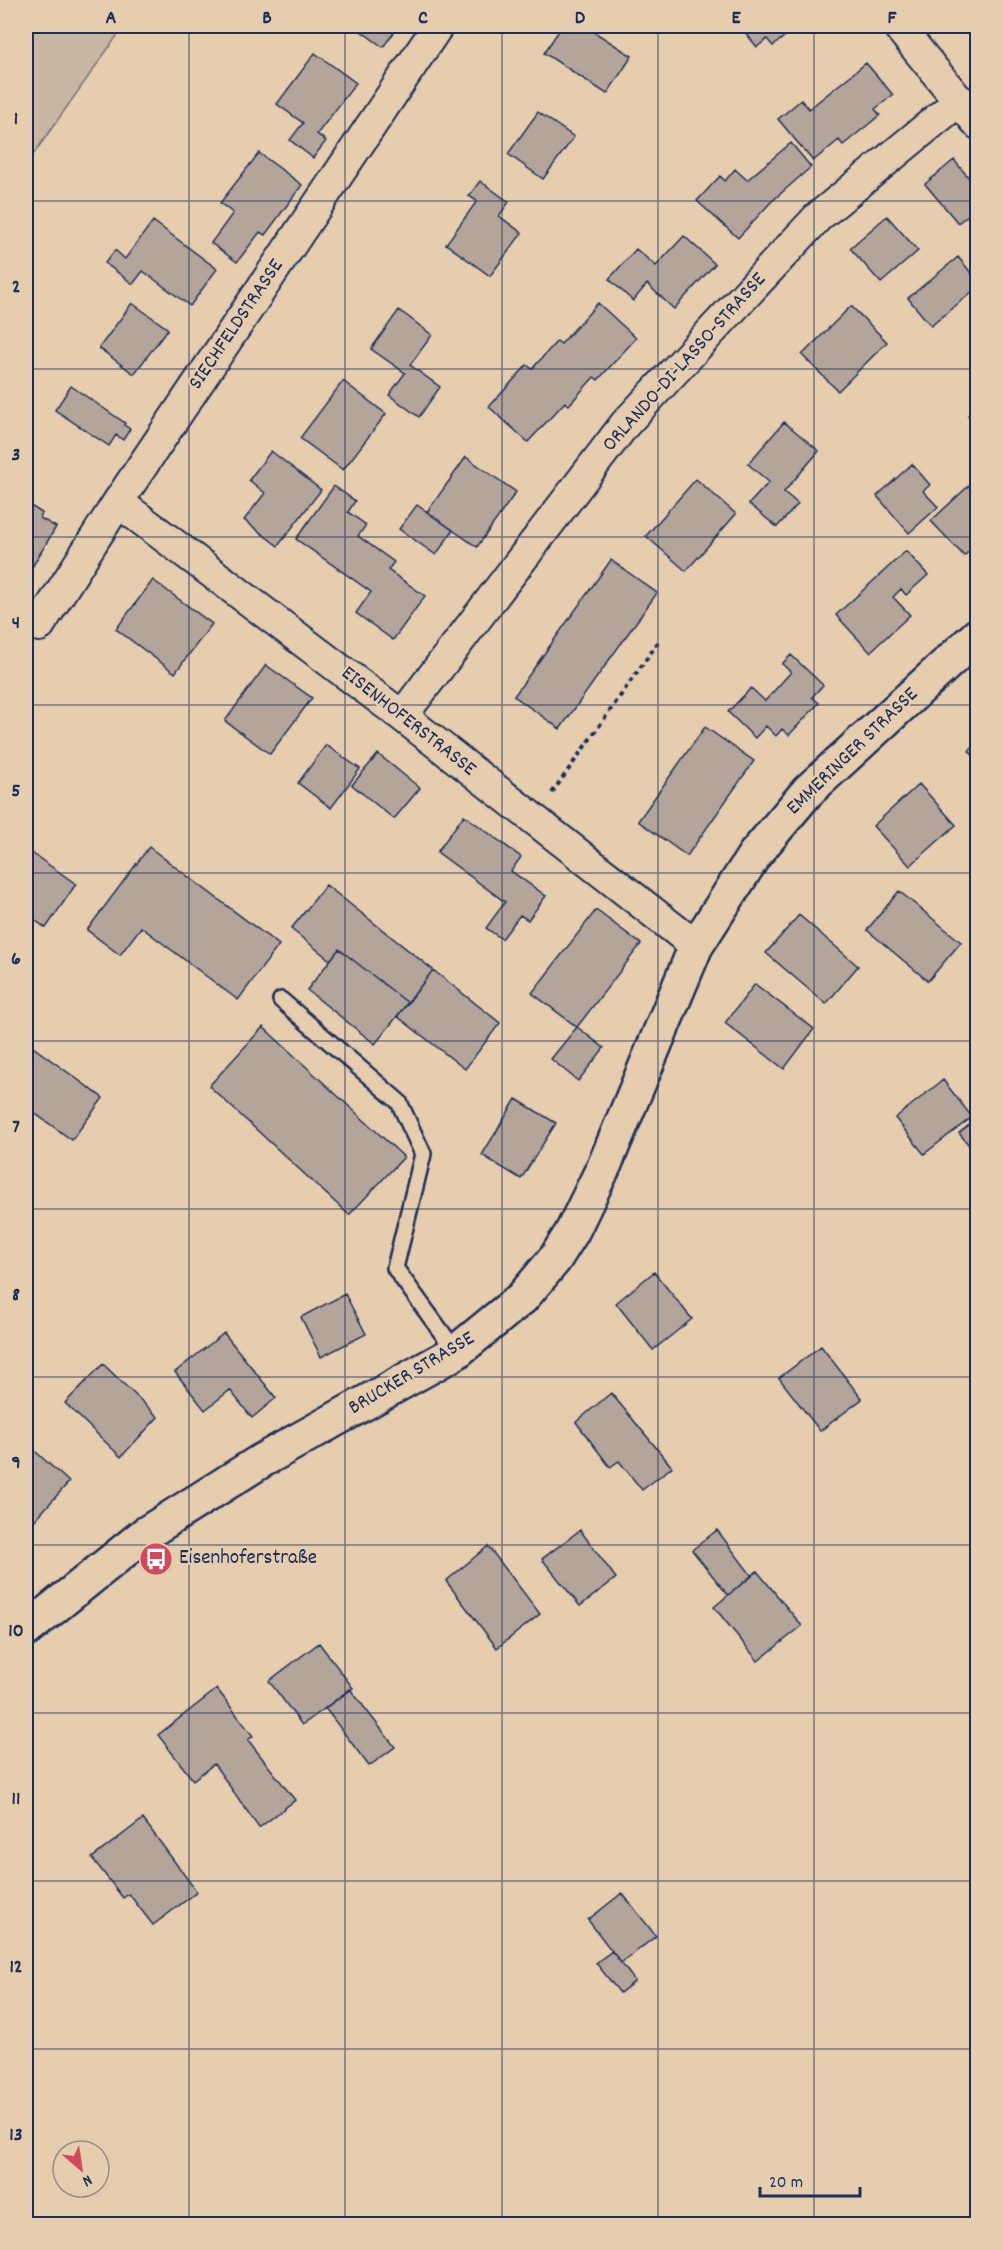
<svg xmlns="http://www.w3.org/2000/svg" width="1003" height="2250" viewBox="0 0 1003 2250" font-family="Dekko,sans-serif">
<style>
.green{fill:#c9b6a2;stroke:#727280;stroke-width:1.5}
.building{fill:#b3a59a;stroke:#1b2f5e;stroke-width:1.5}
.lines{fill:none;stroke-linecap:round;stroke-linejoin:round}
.lane-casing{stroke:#1b2f5e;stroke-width:20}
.street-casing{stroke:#1b2f5e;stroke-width:34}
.secondary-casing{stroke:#1b2f5e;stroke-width:38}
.path{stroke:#1b2f5e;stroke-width:4;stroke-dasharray:4.5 4.5;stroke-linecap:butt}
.lane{stroke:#e6cdae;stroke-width:15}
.street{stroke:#e6cdae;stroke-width:30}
.secondary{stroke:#e6cdae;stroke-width:33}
.grid{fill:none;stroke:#1b2f5e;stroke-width:1.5;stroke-opacity:0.55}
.labels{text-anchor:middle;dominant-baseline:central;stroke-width:4.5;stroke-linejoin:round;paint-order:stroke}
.street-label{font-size:21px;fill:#1b2f5e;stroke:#e6cdae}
.poi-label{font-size:21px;fill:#1b2f5e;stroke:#e6cdae;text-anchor:start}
.neatline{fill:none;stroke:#1b2f5e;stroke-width:2}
.grid-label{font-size:20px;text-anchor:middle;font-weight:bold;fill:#1b2f5e}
</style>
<rect width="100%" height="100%" fill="#e6cdae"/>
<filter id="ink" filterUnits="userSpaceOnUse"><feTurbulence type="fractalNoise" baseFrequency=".0167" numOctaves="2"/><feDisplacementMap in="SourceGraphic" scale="12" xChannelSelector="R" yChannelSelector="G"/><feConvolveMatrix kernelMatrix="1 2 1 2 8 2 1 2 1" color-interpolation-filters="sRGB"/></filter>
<g filter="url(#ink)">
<path class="green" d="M26 26H124L26 165Z"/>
<path class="building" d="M354 26H399L383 47Z
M562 26H585L632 56 607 94 544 53Z
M740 26H795L796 27 773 46 767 39 757 47Z
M315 53 356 83 317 134 326 141 313 158 290 140 303 123 277 104Z
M866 63 893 95 875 109 880 115 843 145 839 140 813 161 778 119 801 100 809 109Z
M538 112 574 137 543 179 508 154Z
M791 143 811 167 771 202 738 238 697 201 720 176 725 181 735 169 747 180Z
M259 153 302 185 265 235 260 232 237 262 211 243 233 213 220 203Z
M954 160 978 189V207L958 223 925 184Z
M480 181 509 202 499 216 522 233 490 276 446 244 477 201 469 196Z
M887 216 918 251 881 283 850 248Z
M153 221 217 269 190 306 143 271 133 284 105 263 115 250 125 259Z
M684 236 715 264 674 309 647 284 633 301 609 279 636 249 656 266Z
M958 257 978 281V287L931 326 908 298Z
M132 303 168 329 134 374 99 348Z
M598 303 636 338 598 380 594 377 569 405 565 402 528 442 489 407 527 365 532 369 557 341 561 344Z
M851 306 887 342 838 391 802 355Z
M399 310 432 335 410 365 440 387 419 417 389 395 405 373 371 349Z
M343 381 386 414 343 470 300 438Z
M71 386 125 423 124 425 130 429 123 440 116 435 109 446 55 410Z
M978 407V427L968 415Z
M784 422 819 451 784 492 798 504 777 527 749 504 769 482 748 464Z
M271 451 321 490 278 546 244 520 265 493 249 480Z
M466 457 516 492 477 547 427 512Z
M912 464 930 485 923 491 938 507 909 533 877 496Z
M696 479 736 514 686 571 646 536Z
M976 479 978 543 964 556 931 521Z
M334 486 355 501 348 512 366 525 358 536 394 562 388 570 425 596 393 640 356 613 371 592 296 539Z
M26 503 42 513 40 518 56 527 31 569 26 566Z
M417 505 453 530 436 555 399 529Z
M906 551 928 575 906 595 901 589 893 597 910 615 870 652 836 615Z
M611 560 657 593 560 729 514 696Z
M153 580 212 624 175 673 116 629Z
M791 655 823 685 812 697 819 703 789 735 782 729 776 736 766 726 755 738 728 712 751 688 765 701 791 672 782 664Z
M266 665 312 698 270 754 225 721Z
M705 727 754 761 687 856 638 821Z
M978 743V761L969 751Z
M326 745 360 769 331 808 298 783Z
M378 754 420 788 394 819 352 785Z
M919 784 956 825 910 866 873 826Z
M464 815 521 857 511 871 546 896 528 920 520 915 502 939 486 928 505 902 437 852Z
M149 847 279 945 238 1000 141 927 120 955 87 930Z
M26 849 76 884 46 928 26 914Z
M326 885 433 970 408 1003 339 949 330 960 291 929Z
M899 891 961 942 928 981 867 930Z
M596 910 641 944 577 1027 532 993Z
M799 915 858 966 826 1004 766 953Z
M339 949 408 1003 375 1044 307 990Z
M433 970 500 1023 465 1069 397 1016Z
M755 984 814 1029 784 1069 725 1023Z
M263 1027 404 1157 349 1215 209 1086Z
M577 1027 604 1048 578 1081 551 1059Z
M26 1042 103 1098 72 1140 26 1107Z
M943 1080 972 1117 924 1154 895 1118Z
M516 1099 556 1123 521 1179 482 1155Z
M978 1118V1156L959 1133Z
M654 1272 692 1319 653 1350 616 1303Z
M345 1294 366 1334 321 1357 301 1317Z
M224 1333 276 1398 252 1418 230 1390 205 1410 175 1372Z
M821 1346 862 1399 820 1431 779 1378Z
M103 1364 158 1417 121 1457 65 1403Z
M611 1393 672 1467 642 1490 619 1461 610 1467 576 1422Z
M26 1443 69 1482 33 1522 26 1515Z
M580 1530 616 1578 580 1606 542 1559Z
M717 1530 752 1576 728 1595 692 1550Z
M488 1546 540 1614 497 1648 446 1581Z
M757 1571 802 1626 758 1661 714 1607Z
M319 1643 353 1688 302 1725 269 1681Z
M217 1689 253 1736 248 1740 295 1800 259 1828 214 1764 193 1780 158 1735Z
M350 1689 395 1747 369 1766 325 1708Z
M143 1819 197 1892 153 1925 129 1894 123 1898 92 1858Z
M622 1893 656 1936 621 1963 588 1920Z
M612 1951 635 1981 620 1993 596 1963Z"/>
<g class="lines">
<defs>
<path id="lane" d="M281 1000 399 1102 423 1154 395 1268 456 1352"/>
<path id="street" d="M898 26 978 124
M118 502 402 716 696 946
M39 626 118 502 438 26
M402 716 625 424 818 217 960 100"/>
<path id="secondary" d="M26 1630 145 1534 261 1461 456 1352 522 1298 555 1259 572 1232 605 1164 696 946 755 854 808 791 978 635"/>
</defs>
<use href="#lane" class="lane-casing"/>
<use href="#street" class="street-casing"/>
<use href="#secondary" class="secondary-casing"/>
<path class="path" d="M552 793 659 641"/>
<use href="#lane" class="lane"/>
<use href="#street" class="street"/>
<use href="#secondary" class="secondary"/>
</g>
</g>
<path class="grid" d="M189 26V2224M345 26V2224M502 26V2224M658 26V2224M814 26V2224M26 201H978M26 369H978M26 537H978M26 705H978M26 873H978M26 1041H978M26 1209H978M26 1377H978M26 1545H978M26 1713H978M26 1881H978M26 2049H978"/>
<defs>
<symbol id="bus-disc" viewBox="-11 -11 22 22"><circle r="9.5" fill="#d1495b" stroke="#e6cdae"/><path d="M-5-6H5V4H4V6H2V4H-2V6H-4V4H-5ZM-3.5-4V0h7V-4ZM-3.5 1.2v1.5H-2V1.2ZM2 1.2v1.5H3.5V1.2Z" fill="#fff"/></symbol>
</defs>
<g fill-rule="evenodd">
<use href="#bus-disc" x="137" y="1540" width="38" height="38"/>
</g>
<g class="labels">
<g class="street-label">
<text transform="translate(237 325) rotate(-56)">SIECHFELDSTRASSE</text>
<text transform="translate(685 363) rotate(-48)">ORLANDO-DI-LASSO-STRASSE</text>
<text transform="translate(408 722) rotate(38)">EISENHOFERSTRASSE</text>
<text transform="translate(853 752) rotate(-44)">EMMERINGER STRASSE</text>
<text transform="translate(412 1374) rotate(-31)">BRUCKER STRASSE</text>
</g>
<g class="poi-label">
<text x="179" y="1559">Eisenhoferstraße</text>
</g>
</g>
<rect width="1003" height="2250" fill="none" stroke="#e6cdae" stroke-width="66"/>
<g transform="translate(81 2169) rotate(151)"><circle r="28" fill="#e6cdae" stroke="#958e8e" stroke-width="1.5"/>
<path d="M0-4.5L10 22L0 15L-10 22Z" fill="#d1495b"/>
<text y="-9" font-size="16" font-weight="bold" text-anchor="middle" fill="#1b2f5e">N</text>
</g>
<path d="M760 2187v9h100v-9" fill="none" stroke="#1b2f5e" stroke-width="3"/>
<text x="769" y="2187" font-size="18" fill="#1b2f5e" stroke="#e6cdae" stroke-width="4.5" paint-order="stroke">20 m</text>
<rect x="33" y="33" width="937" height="2184" class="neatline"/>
<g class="grid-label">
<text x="111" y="23">A</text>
<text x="267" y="23">B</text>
<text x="423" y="23">C</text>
<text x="580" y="23">D</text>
<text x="736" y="23">E</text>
<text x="892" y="23">F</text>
<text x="16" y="124">1</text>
<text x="16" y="292">2</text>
<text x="16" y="460">3</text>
<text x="16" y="628">4</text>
<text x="16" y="796">5</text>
<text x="16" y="964">6</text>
<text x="16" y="1132">7</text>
<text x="16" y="1300">8</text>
<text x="16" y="1468">9</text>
<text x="16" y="1636">10</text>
<text x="16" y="1804">11</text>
<text x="16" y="1972">12</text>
<text x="16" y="2140">13</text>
</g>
</svg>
